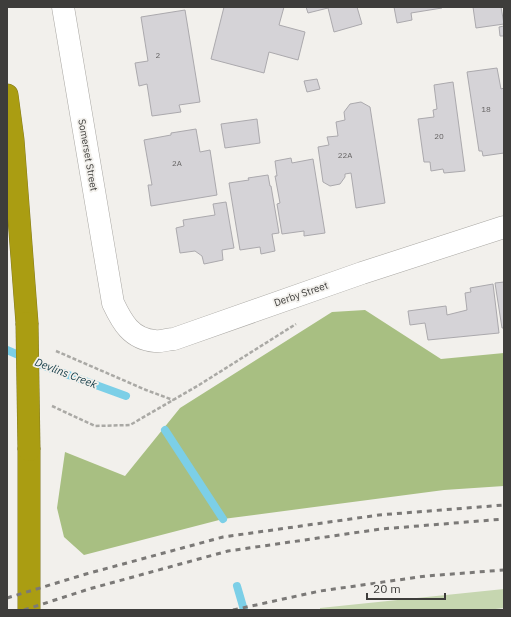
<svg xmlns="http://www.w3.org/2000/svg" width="511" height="617" viewBox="0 0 511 617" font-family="'IBM Plex Sans',sans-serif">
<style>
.green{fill:#c6d6b0}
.forest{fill:#a8bf82}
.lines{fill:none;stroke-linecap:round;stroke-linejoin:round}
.stream{stroke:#7ccfe7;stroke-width:8}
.building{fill:#d5d3d7;stroke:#aba9ad}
.minor-casing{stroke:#aaa8a4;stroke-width:23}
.highway-casing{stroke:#847b20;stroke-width:23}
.path{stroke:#aaa9a5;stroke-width:2.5;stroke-dasharray:4 2;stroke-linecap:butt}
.minor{stroke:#fff;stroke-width:22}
.highway{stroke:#aa9d12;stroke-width:22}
.rail{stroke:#7b7977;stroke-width:3;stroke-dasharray:5 5;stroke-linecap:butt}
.highway-bridge-casing{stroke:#847b20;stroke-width:23;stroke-linecap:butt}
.highway-bridge{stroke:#aa9d12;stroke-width:22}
.labels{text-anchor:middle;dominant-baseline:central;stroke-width:3.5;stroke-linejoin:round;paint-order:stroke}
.number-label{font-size:8px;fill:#646262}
.street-label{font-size:10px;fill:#3e3d3b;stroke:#f2f0ec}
.water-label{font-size:11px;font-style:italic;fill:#1c434e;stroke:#f2f0ec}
</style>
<rect width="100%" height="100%" fill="#f2f0ec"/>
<path class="green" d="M504 589V608L487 610H320V608Z"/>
<path class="forest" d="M365 310 441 359 504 353V486L444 490 223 519 84 555 64 537 57 508 65 452 125 476 180 408 332 312Z"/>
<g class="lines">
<path class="stream" d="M7 350 44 366 126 396
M165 430 223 519
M237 586 244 610"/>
</g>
<path class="building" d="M224 7H284L279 25 305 32 298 60 269 52 264 73 211 59Z
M306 7H357L362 24 334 32 328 8 308 13Z
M394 7H442V8L411 13 412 20 397 23Z
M473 7H501L504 24 476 28Z
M185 10 200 102 179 105 181 112 152 116 147 84 139 86 135 63 148 61 141 17Z
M504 26V36H500L499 27Z
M497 68 501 89 504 88V153L483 156 482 151H479L467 72Z
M317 79 320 89 307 92 304 81Z
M453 82 465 171 444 173 443 169 431 171 430 162H424L418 119 434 117 433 110 437 109 434 85Z
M361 102 370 107 385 203 356 208 351 173 345 174V177L340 184 330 186 323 182 318 147 329 145 327 137 338 136 336 122 345 120 344 112 350 104Z
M257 119 260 143 225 148 221 124Z
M196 129 200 152 210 150 217 195 151 206 148 185H152L144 140 171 135V133Z
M291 158 292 163 313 159 325 233 304 236V231L282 234 277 204 280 203 275 176H277L275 161Z
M268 175 270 186H271L279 233 272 234 275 251 261 254 260 247 240 250 229 183 249 180 248 178Z
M226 202 234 248 222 250 223 260 204 264 202 256 195 251 180 253 176 228 184 226 183 220 215 215 213 204Z
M504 282V328H502L495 283Z
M493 284 499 333 428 340 425 323 410 325 408 311 446 306 447 315 467 310 465 293 471 292 470 288Z"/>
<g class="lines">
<defs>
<path id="minor" d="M63 7 113 303C122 322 131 339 155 341 161 342 168 339 174 339L362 273 504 227"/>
<path id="highway" d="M7 95 13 140 27 323
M29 610V450"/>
</defs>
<use href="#minor" class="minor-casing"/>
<use href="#highway" class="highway-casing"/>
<path class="path" d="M56 351 146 390 173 400
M52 406 95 426 130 425 199 385 296 324"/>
<use href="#minor" class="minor"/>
<use href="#highway" class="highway"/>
<path class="rail" d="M7 598 86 574 223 537 379 515 504 505
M24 610 89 589 228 551 381 529 504 519
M233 610 320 591 426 576 504 570"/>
<defs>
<path id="highway-bridge" d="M27 323 29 450"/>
</defs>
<use href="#highway-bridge" class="highway-bridge-casing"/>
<use href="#highway-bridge" class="highway-bridge"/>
</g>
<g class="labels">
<g class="number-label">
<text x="158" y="55">2</text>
<text x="486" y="109">18</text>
<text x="439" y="136">20</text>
<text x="345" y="155">22A</text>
<text x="177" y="163">2A</text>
</g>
<g class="street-label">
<text transform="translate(88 155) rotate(80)">Somerset Street</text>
<text transform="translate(301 294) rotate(-19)">Derby Street</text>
</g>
<g class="water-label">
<text transform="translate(66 373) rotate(21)">Devlins Creek</text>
</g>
</g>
<rect width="511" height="617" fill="none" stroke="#3e3d3b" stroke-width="16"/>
<path d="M367 593v6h78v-6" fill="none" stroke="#3e3d3b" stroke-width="2"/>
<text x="373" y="593" font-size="12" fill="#3e3d3b" stroke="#f2f0ec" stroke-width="3" paint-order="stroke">20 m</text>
</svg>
